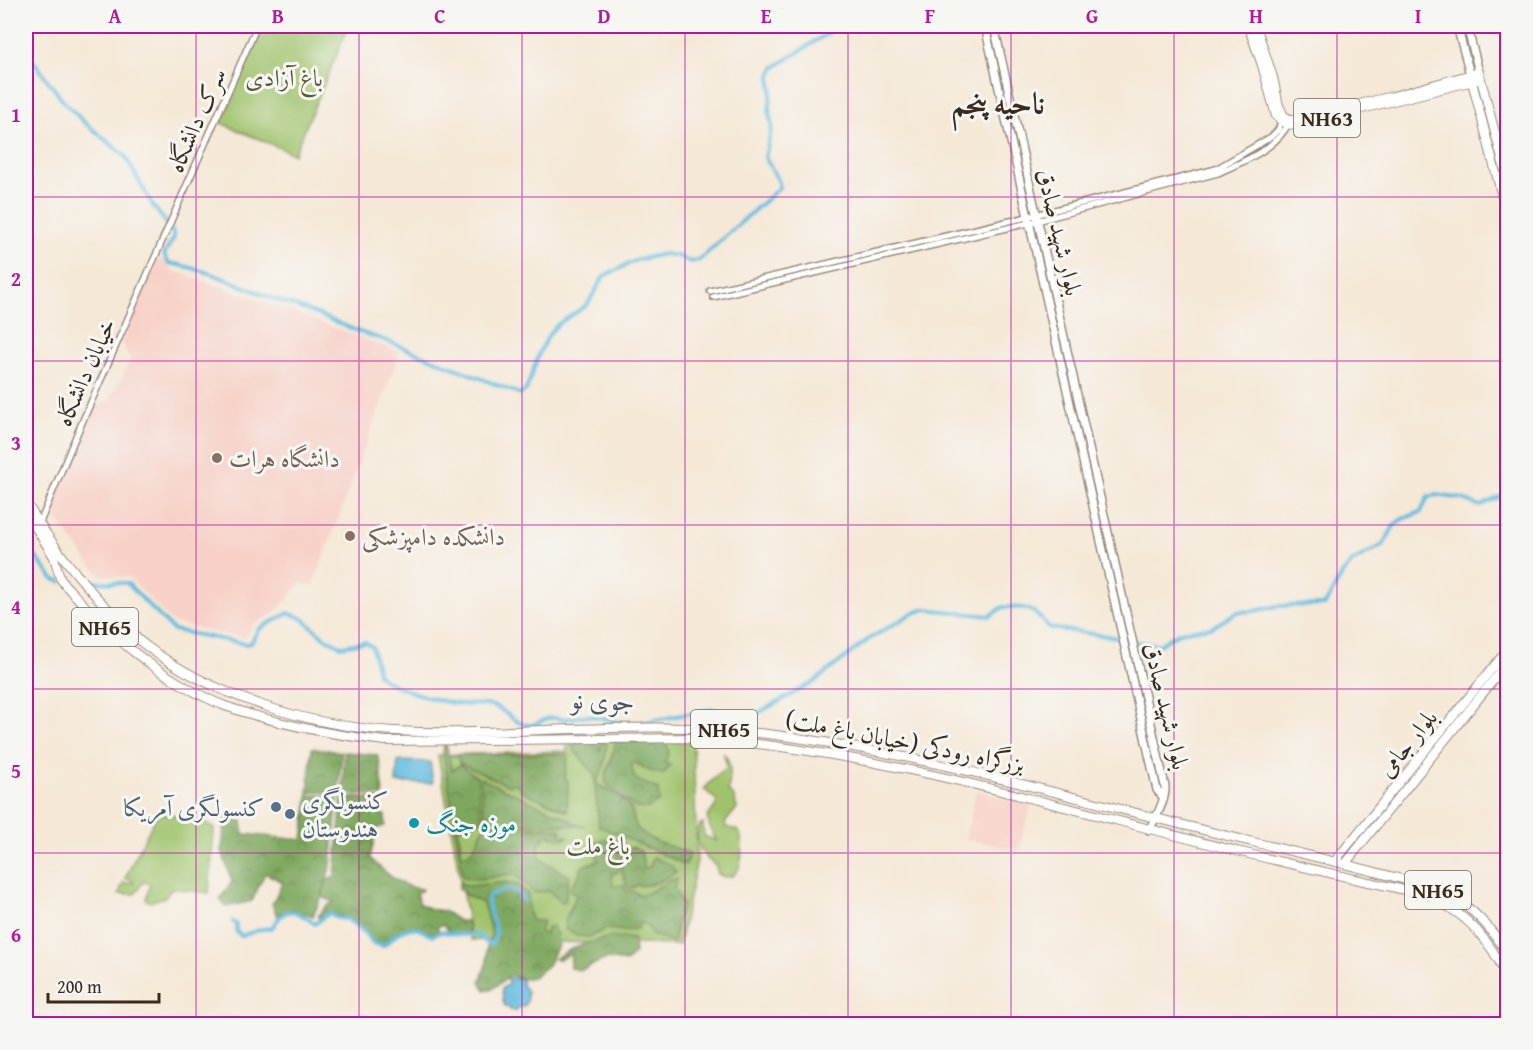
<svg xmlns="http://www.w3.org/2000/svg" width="1533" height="1050" viewBox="0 0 1533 1050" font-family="'Gentium Book Plus',Amiri,serif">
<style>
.built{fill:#f7d1c8}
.green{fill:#9fc26b;stroke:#6d7644;stroke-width:1.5}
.forest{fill:url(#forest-crowns);stroke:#5d693e;stroke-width:1.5}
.water{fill:#62bcdf;stroke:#4e737e;stroke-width:1.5}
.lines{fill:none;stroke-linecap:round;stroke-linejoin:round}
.canal{stroke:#62bcdf;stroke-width:4}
.minor-casing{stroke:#98897a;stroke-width:8}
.major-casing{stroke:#98897a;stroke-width:10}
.highway-casing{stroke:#98897a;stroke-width:10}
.minor{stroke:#fff;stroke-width:5}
.major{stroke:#fff;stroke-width:7}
.highway{stroke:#fff;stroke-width:8}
.grid{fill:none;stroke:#b5179e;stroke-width:1.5;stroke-opacity:0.55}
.education-dot{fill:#8d6e63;stroke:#f6f6f2;stroke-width:2}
.service-dot{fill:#5c6f8a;stroke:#f6f6f2;stroke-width:2}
.culture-dot{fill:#0f9aa8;stroke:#f6f6f2;stroke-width:2}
.labels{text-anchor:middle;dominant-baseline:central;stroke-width:6;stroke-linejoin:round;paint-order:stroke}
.shield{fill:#f6f6f2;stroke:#73675e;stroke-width:1.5}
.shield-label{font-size:22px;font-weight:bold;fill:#3b2a1e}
.park-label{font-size:24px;fill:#595835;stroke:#f6f6f2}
.street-label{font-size:24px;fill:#3b2a1e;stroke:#f6f6f2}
.education-label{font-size:24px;fill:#785e54;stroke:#f6f6f2;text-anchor:start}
.service-label{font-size:24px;fill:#4e5e75;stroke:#f6f6f2;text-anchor:start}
.culture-label{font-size:24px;fill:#0d838f;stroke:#f6f6f2;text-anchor:start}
.water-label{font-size:26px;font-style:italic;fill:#475658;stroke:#f6f6f2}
.district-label{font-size:30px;font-weight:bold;fill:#3b2a1e;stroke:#f6f6f2}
.neatline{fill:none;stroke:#b5179e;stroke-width:2}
.grid-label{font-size:20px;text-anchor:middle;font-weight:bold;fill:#b5179e}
</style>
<defs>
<pattern id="forest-crowns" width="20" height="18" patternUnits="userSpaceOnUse" patternTransform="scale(1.5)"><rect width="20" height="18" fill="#7fa85f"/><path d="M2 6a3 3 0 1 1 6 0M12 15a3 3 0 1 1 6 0" fill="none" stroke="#69894e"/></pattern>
</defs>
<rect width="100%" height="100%" fill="#f6f6f2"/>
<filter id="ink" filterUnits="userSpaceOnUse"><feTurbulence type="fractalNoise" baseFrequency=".0167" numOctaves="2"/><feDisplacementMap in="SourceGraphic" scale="12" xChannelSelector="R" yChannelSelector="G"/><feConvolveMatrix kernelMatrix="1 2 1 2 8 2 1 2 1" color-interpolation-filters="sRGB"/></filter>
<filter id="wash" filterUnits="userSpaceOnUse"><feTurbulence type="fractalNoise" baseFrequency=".008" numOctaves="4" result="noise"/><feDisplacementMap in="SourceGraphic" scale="24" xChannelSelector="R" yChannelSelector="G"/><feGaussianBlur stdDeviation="1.35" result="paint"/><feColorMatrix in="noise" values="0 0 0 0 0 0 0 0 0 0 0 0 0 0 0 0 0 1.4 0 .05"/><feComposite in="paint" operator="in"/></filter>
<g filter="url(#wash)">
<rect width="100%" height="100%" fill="#f5e8d7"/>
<path class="built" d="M159 258 174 271 276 306 400 352 313 586 301 583 280 608 267 618 255 623 244 638 173 623 129 577 101 576 88 562 50 510 95 405 110 399 117 383H120L130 359 122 342Z
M976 791 1031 804 1019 852 965 838Z"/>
<path class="green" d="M263 26H349L294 154 221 123Z
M567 741H693L697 860 679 945 471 940 438 755 567 751Z
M724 754C733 764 730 779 728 791L734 797 737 808 725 823 726 827 739 831C745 845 743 889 718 874L716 866C700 855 694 843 700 824L703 823 704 836 717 841 712 833 707 818 717 804V801L704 789C711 782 717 774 727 767Z
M158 812 201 821 214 828 209 893 172 888 165 897 150 902 146 899 150 885 144 881 135 894H119L123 883H133V881L125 878Z"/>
<path class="forest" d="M603 741 607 742C605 759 606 767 596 782L598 785C608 790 627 800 632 811 634 817 633 824 638 829 650 842 674 847 690 854L686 865 599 826 594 774 568 742H598L600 751Z
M616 742H665L669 751 665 762 670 766 663 774 650 771 635 763 631 765 635 779 658 789 659 801 649 808H636L607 785 605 778Z
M444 743 446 744 452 770 460 765 477 777 482 821H456V823L471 824 470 826 458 827 462 856C479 849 477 838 486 824L560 829 562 832 560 834 568 837 564 839 546 835 537 848 540 849V859L569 876 565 901 562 903 549 891 534 893C508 863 510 878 478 879 472 879 468 879 463 876L443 751Z
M312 748 342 752 338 793 308 792Z
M345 752 377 755 380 763 383 796 342 793Z
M568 754 565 779 568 781 567 811 521 791 517 784 507 785 459 763 458 757 450 755Z
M480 778 571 820 576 824 585 826 485 822Z
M308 795 338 797 331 864 321 898 313 916C299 910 291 910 277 915L272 904 283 882 265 873 252 901 226 907 220 899 232 882 222 851 225 819 242 821 243 834 303 840Z
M342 797 379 799 376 813 385 815V826L377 828 370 858C384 872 401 887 421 889L422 890 416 894 420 904 430 909 444 911 459 921H466L469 926 467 934C458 936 449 933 443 925L437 926 439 931 432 933 416 927 396 934 384 945 372 942 365 932 347 918 329 913 320 921 318 916 325 907 334 902 322 897 326 881 335 876Z
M609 838 623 843 617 860 618 872 612 874 613 886 623 885 626 891H631L644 895 671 880 677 879 674 888 683 906C676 920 677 927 673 942 666 941 662 936 654 936L647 926 641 922 638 928 626 931 606 929 590 937 578 936 565 929C563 916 575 906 576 893L571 892V887L579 876 580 870 584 865 599 861 596 854V842Z
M633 847 641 851 644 868 650 867 653 857 672 866 676 872C664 879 653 888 638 885L632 888 627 887 619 862 624 850Z
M506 882 517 884 528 893V911L532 921H543L540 932 545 935 548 927 552 926 557 935 558 946 548 965 533 977 523 979 510 975 491 990H485L480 982 487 962V946L492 934 483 903 466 895 459 889V883L470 886Z
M610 937 634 939 635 953 626 962 606 959 581 970 570 968 571 954 560 959H555C570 946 591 943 610 937Z"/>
<path class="water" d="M398 761 430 762 433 783H396Z
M508 978 522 979V985L527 991V1001L524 1006 517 1008 516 1011 510 1010V1007L505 1006 503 1001 502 988 508 985Z"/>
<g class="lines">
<path class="canal" d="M26 51 64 102 84 122 125 156 153 206 172 230 174 238 164 254 168 263C208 269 241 286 277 300 291 305 304 309 317 314 338 323 359 333 382 339L520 394 526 390 540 351 550 333 558 324 587 305 604 276 637 260 664 254 678 256 690 262 699 260 779 188V182L765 157 772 127 769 112 772 89 770 77 775 67 839 26
M26 541 27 545
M31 551 53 579 61 582
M92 582 127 583 173 630 246 644 251 643 259 629 288 613 302 618 325 638 341 646 365 642 372 646 378 674C390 688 441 702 460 704 472 706 485 702 496 707 507 712 515 724 528 725 538 726 540 720 549 718 554 717 557 719 562 719 570 719 577 716 585 716 602 715 618 724 635 724L713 709 740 719 751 717 814 682 869 639 911 614 925 609 990 616 1003 607 1024 608 1034 612 1050 628 1122 638
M1133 641 1159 645 1180 632 1213 627 1237 612 1255 611 1277 606 1325 605 1343 573 1352 562 1383 545 1394 526 1402 519 1421 512 1428 497 1436 495 1463 499 1480 506 1508 493
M232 921 236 924V931L241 936 262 929 271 928C275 925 276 921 280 917 291 905 305 916 315 924L328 914H332L337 918 347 919 364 932 373 943 383 946C393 938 404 924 418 929 423 930 427 934 432 936 446 928 446 934 460 935 471 936 478 930 485 942L491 944C504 931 484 914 489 896 503 889 516 885 524 901"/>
</g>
</g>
<g filter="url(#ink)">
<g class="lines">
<defs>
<path id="minor" d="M710 291 1027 217 1216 169 1271 137 1278 130 1282 120
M713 297 1037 221 1218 173C1243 162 1278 148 1289 122
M39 525 73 443 257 26"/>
<path id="major" d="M985 26 1157 790 1163 797
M994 26 1165 786C1166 800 1156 817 1149 830
M1457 26 1470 74
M1467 26 1479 72"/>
<path id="highway" d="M1248 26 1262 65 1276 116C1282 123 1288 126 1298 125L1481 79
M1256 26 1273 77 1279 106 1284 116 1290 119H1297L1393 96 1479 72 1508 182
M1471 78 1508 219
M26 502C50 542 77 578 110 611 121 622 132 635 145 645 213 697 310 726 394 731 518 737 643 718 767 734 933 754 1094 805 1257 843 1299 853 1341 863 1383 874 1408 881 1436 886 1459 901 1480 915 1494 933 1508 954
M26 512 54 557 60 578 65 585C87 608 108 632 134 652 158 671 196 695 225 706 277 724 332 735 386 741L701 738C886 753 1065 809 1245 853 1285 863 1324 872 1364 881 1392 887 1425 893 1450 908 1477 925 1498 953 1508 982
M1335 861 1508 649
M1345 864 1508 662"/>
</defs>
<use href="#minor" class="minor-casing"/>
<use href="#major" class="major-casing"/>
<use href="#highway" class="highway-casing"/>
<use href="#minor" class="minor"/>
<use href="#major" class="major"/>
<use href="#highway" class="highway"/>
</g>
</g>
<path class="grid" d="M196 26V1024M359 26V1024M522 26V1024M685 26V1024M848 26V1024M1011 26V1024M1174 26V1024M1337 26V1024M26 197H1508M26 361H1508M26 525H1508M26 689H1508M26 853H1508"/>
<g class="education-dot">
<circle cx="217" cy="458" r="6"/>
<circle cx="350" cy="536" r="6"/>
</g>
<g class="service-dot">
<circle cx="276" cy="807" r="6"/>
<circle cx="290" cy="814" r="6"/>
</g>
<circle class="culture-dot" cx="414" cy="823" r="6"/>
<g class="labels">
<g class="shield">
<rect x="1294" y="99" width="66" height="38" rx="4.5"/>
<rect x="72" y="608" width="66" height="38" rx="4.5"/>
<rect x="691" y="710" width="66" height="38" rx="4.5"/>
<rect x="1405" y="871" width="66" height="38" rx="4.5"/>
</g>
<g class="shield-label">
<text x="1327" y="118">NH63</text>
<text x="105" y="627">NH65</text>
<text x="724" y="729">NH65</text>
<text x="1438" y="890">NH65</text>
</g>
<g class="park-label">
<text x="284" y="77">باغ آزادی</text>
<text x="598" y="845">باغ ملت</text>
</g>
<g class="street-label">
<text transform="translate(196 120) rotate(-66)">سرک دانشگاه</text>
<text transform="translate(1060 232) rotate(77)">بلوار شهید صادق</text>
<text transform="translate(85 372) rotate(-66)">خیابان دانشگاه</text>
<text transform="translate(1167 706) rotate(77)">بلوار شهید صادق</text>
<text transform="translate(905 741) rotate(11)">بزرگراه رودکی (خیابان باغ ملت)</text>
<text transform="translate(1407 743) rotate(-51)">بلوار جامی</text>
</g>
<g class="education-label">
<text x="229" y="458">دانشگاه هرات</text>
<text x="362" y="536">دانشکده دامپزشکی</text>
</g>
<g class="service-label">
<text x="302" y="800">کنسولگری<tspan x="302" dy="28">هندوستان</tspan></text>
<text x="264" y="807" text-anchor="end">کنسولگری آمریکا</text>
</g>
<g class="culture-label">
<text x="426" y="823">موزه جنگ</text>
</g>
<g class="water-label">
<text transform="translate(603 700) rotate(2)">جوی نو</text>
</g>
<g class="district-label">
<text x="998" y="103">ناحیه پنجم</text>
</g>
</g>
<rect width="1533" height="1050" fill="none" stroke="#f6f6f2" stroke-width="66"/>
<path d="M48 993v9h111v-9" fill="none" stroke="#3b2a1e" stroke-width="3"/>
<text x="57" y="993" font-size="18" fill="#3b2a1e" stroke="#f6f6f2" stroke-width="4.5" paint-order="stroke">200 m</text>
<rect x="33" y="33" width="1467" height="984" class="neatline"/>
<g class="grid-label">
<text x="115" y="23">A</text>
<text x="278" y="23">B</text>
<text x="440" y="23">C</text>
<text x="604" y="23">D</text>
<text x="766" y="23">E</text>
<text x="930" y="23">F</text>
<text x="1092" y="23">G</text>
<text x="1256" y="23">H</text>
<text x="1418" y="23">I</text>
<text x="16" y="122">1</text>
<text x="16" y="286">2</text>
<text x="16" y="450">3</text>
<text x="16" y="614">4</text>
<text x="16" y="778">5</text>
<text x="16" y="942">6</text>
</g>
</svg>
